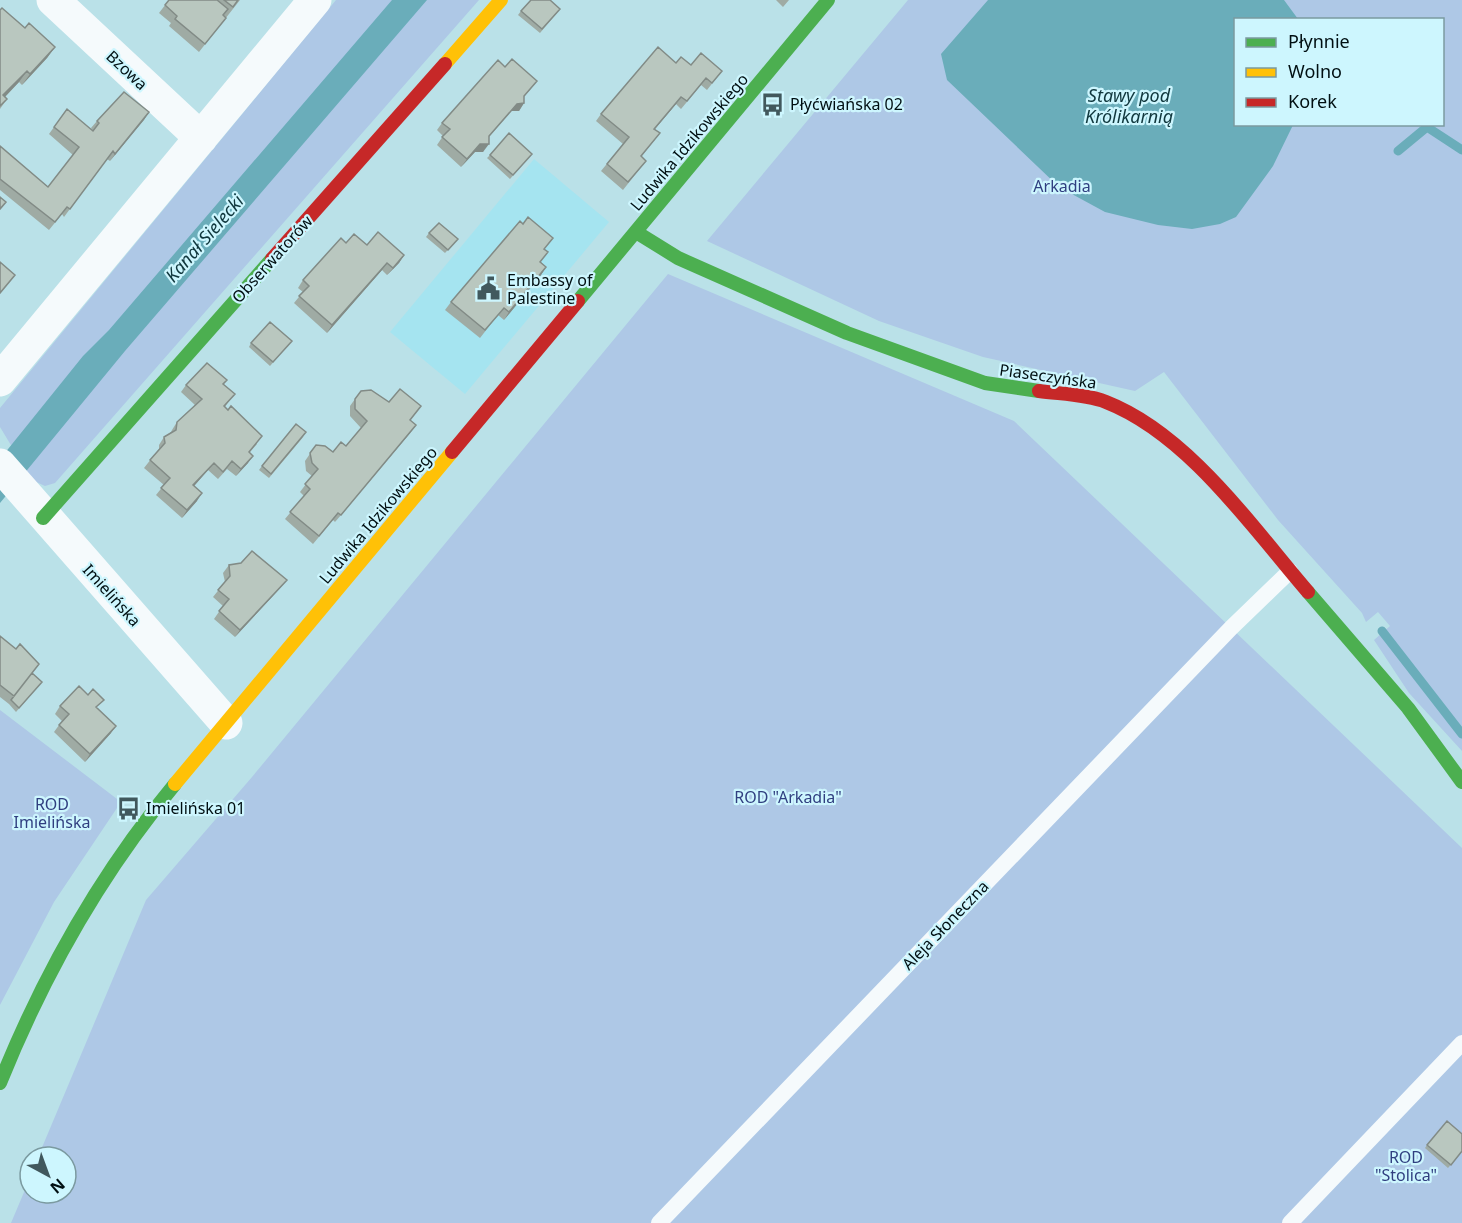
<svg xmlns="http://www.w3.org/2000/svg" width="1462" height="1223" viewBox="0 0 1462 1223" font-family="'Noto Sans',sans-serif">
<style>
.built{fill:#a5e4f0}
.green{fill:#aec8e6;fill-rule:evenodd}
.water{fill:#6aadba}
.lines{fill:none;stroke-linecap:round;stroke-linejoin:round}
.stream{stroke:#6aadba;stroke-width:9}
.lane{stroke:#f5fafc;stroke-width:16}
.street{stroke:#f5fafc;stroke-width:33}
.fast{stroke:#4caf50;stroke-width:14}
.slow{stroke:#ffc107;stroke-width:14}
.jam{stroke:#c62828;stroke-width:14}
.wall{fill:#9faba4}
.shaded-wall{fill:#828b86}
.building{fill:#b9c7bf;stroke:#828b86;stroke-width:1.5}
.labels{text-anchor:middle;dominant-baseline:central;stroke-width:4.5;stroke-linejoin:round;paint-order:stroke}
.street-label{font-size:16px;fill:#000f12;stroke:#cdf6fe}
.poi-label{font-size:16px;fill:#000f12;stroke:#cdf6fe;text-anchor:start}
.park-label{font-size:16px;fill:#303f80;stroke:#cdf6fe}
.water-label{font-size:18px;font-style:italic;fill:#10373d;stroke:#cdf6fe}
</style>
<rect width="100%" height="100%" fill="#bae1e8"/>
<path class="built" d="M534 159 609 222 465 394 390 332Z"/>
<path class="green" d="M336 0H479L55 483 45 486 32 480 0 427V408Z
M908 0H1462V751L1409 693 1374 640 1390 626 1378 612 1366 622 1362 613 1278 520 1164 372 1135 391 983 357 879 321 707 241ZM1236 20H1442V124H1236Z
M668 274 1014 421 1462 848V1223H11L30 1178V1193H66V1157H38L146 900 252 777Z
M0 710 121 802 54 902 0 1005Z"/>
<path class="water" d="M392 0H427L125 351 0 503V459L83 356 109 330Z
M988 0H1284L1298 19 1236 20V124L1293 125 1273 166 1236 217 1220 224 1192 229 1158 225 1105 212 1059 187 947 80 941 54Z"/>
<g class="lines">
<path class="stream" d="M1398 151 1427 127 1462 150
M1382 631 1462 734"/>
<path class="lane" d="M659 1223 1231 628 1290 571
M1290 1223 1462 1043"/>
<path class="street" d="M53 0 201 138
M0 380 315 0
M0 465 226 723"/>
<path class="fast" d="M636 232 678 258 847 333 985 383 1039 391
M578 301 828 0
M43 518 272 259
M1308 592 1408 708 1462 782
M0 1083C43 976 101 873 175 784"/>
<path class="slow" d="M445 64 501 0
M175 784 452 452"/>
<path class="jam" d="M272 259 445 64
M1039 391C1060 394 1086 394 1106 402 1188 434 1252 527 1308 592
M452 452 578 301"/>
</g>
<path class="wall" d="M169 0H240L199 52 169 26 171 23 159 13Z
M776 0H789L783 7Z
M0 10 25 28 55 47 47 58 22 85 19 82 5 97 7 99 0 109Z
M521 11 557 13 540 33 518 15Z
M676 63 722 71 707 90 701 85 681 109 676 104 655 129 660 133 641 157 646 161 623 190 601 171 623 144 596 121 601 114Z
M537 81 524 97V103L519 111H511L489 137 483 152H475L461 167 437 145 443 136 437 130 442 123Z
M67 109 93 131 91 128 97 121 149 112 110 161 107 159 64 217 62 214 49 230 0 190V146L48 187 73 155 49 134Z
M532 154 510 179 487 158 490 155Z
M429 233 458 239 445 253 426 237Z
M346 243 404 255 399 263 387 275 382 270 327 333 294 303 303 292 298 288 303 280Z
M541 262 546 267 541 275 504 320 498 315 480 338 445 310 451 302Z
M292 341 270 366 249 347 251 343Z
M227 380 224 384 229 401 225 407 257 444 249 453 248 463 236 476 227 469 218 479 208 470 194 486 197 501 182 518 156 495 164 485 144 468 159 449V445L164 437 171 432 172 430 177 422 195 405 181 392 186 385Z
M355 399 421 406 410 420V433L335 522 333 520 313 544 285 519 304 496 300 492 312 476 306 471 305 461 316 445 333 452 346 446 361 428 350 416V406Z
M304 436 269 478 259 470 262 466Z
M229 565 281 587 235 637 214 619 223 606 213 597 225 582 223 573Z
M0 636 32 674 42 682 16 712 9 704 0 697Z
M60 706 97 708 111 733 85 762 54 732 62 721 55 714Z
M1427 1145 1462 1152 1448 1168 1425 1148Z"/>
<path class="shaded-wall" d="M55 47 47 58 22 85 30 74Z
M27 71 19 82 0 102 3 95Z
M681 97 676 104 649 136 654 129Z
M524 103 519 111H511L483 143 489 136 517 104Z
M149 112 144 120 110 161 115 154Z
M480 144H489L483 152H475L461 167 467 159Z
M404 255 399 263 387 275 393 268Z
M387 263 382 270 327 333 332 325Z
M546 267 541 275 504 320 509 312Z
M416 425 410 433 335 522 341 515Z
M253 456 248 463 236 476 241 469Z
M214 463 208 470 188 493 193 485Z
M202 493 197 501 182 518 187 510Z
M287 580 281 587 235 637 240 630Z
M116 726 111 733 85 762 90 754Z"/>
<path class="building" d="M169 0H217L228 9 223 15 226 18 205 44 175 19 177 16 165 5Z
M224 0H238L233 7Z
M531 0H550L560 9 542 29 521 11Z
M2 8 25 28 29 23 55 47 30 74 27 71 3 95 7 99 0 106V10Z
M658 47 676 63 681 57 691 65 701 53 722 71 712 83 706 78 687 101 681 97 654 129 660 133 641 156 646 161 628 182 607 164 629 137 601 114Z
M512 59 537 81 524 96V103L517 104 489 136V144H480L467 159 442 137 450 129 442 123 498 60 505 67Z
M124 92 149 112 115 154 113 151 70 209 67 207 55 222 0 179V146L48 187 79 147 54 127 67 109 93 131 99 123 97 121Z
M509 133 532 154 513 175 490 155Z
M0 197 6 202 0 209Z
M528 217 553 238 544 249 548 252 540 262 546 267 509 312 504 308 485 330 451 302 520 221 523 224Z
M439 223 458 239 448 250 429 233Z
M378 232 404 255 393 268 387 263 332 325 299 296 309 286 303 280 341 238 346 243 354 234 367 245Z
M0 262 15 275 0 293Z
M270 322 292 341 273 362 251 343Z
M207 363 227 380 223 384 235 394 224 406 228 410 231 406 262 436 249 452 253 456 241 469 232 461 223 472 214 463 193 485 202 493 187 510 161 488 170 478 150 460 165 443 164 437 176 430 177 422 202 399 186 385Z
M400 389 421 406 410 420 416 425 341 515 338 513 319 536 290 512 310 489 305 484 318 469 312 463 310 453 316 445 325 446 333 452 341 442 346 446 367 421 355 409V399L361 391 371 390 389 402Z
M296 424 306 432 271 474 262 466Z
M252 551 287 580 240 630 219 611 229 599 218 590 230 576 229 565 241 563Z
M0 636 16 649 20 644 39 664 14 696 0 685Z
M32 673 42 682 19 708 11 700Z
M79 686 88 695 93 689 104 700 96 707 116 726 90 754 59 725 69 714 60 706Z
M1447 1121 1462 1134V1151L1451 1165 1427 1145Z"/>
<defs>
<symbol id="bus-bare" viewBox="-9 -9 18 18"><path d="M-5-6H5V4H4V6H2V4H-2V6H-4V4H-5ZM-3.5-4V0h7V-4ZM-3.5 1.2v1.5H-2V1.2ZM2 1.2v1.5H3.5V1.2Z" fill="#41585d" stroke="#cdf6fe" stroke-width="2.5" paint-order="stroke"/></symbol>
<symbol id="civic-bare" viewBox="-9 -9 18 18"><path d="M-.6-6.5H3V-4.5H.6V-3L4-1V1h2V6H-6V1h2V-1L-.6-3ZM-1.2 2.5V6h2.4V2.5Z" fill="#41585d" stroke="#cdf6fe" stroke-width="2.5" paint-order="stroke"/></symbol>
</defs>
<g fill-rule="evenodd">
<use href="#bus-bare" x="756" y="88" width="33" height="33"/>
<use href="#civic-bare" x="472" y="272" width="33" height="33"/>
<use href="#bus-bare" x="112" y="792" width="33" height="33"/>
</g>
<g class="labels">
<g class="street-label">
<text transform="translate(127 70) rotate(43)">Bzowa</text>
<text transform="translate(689 142) rotate(-50)">Ludwika Idzikowskiego</text>
<text transform="translate(272 259) rotate(-48)">Obserwatorów</text>
<text transform="translate(1048 376) rotate(8)">Piaseczyńska</text>
<text transform="translate(378 515) rotate(-50)">Ludwika Idzikowskiego</text>
<text transform="translate(112 595) rotate(48)">Imielińska</text>
<text transform="translate(945 925) rotate(-46)">Aleja Słoneczna</text>
</g>
<g class="poi-label">
<text x="790" y="104">Płyćwiańska 02</text>
<text x="507" y="280">Embassy of<tspan x="507" dy="18">Palestine</tspan></text>
<text x="146" y="808">Imielińska 01</text>
</g>
<g class="park-label">
<text x="1062" y="186">Arkadia</text>
<text x="788" y="797">ROD "Arkadia"</text>
<text x="52" y="804">ROD<tspan x="52" dy="18">Imielińska</tspan></text>
<text x="1406" y="1157">ROD<tspan x="1406" dy="18">"Stolica"</tspan></text>
</g>
<g class="water-label">
<text x="1129" y="95">Stawy pod<tspan x="1129" dy="21">Królikarnią</tspan></text>
<text transform="translate(204 238) rotate(-49)">Kanał Sielecki</text>
</g>
</g>
<rect x="1234" y="18" width="210" height="108" fill="#cdf6fe" stroke="#7b9aa0" stroke-width="1.5"/>
<rect x="1246" y="38" width="30" height="9" fill="#4caf50" stroke="#7b9aa0" stroke-width="1.5"/>
<text x="1288" y="48" font-size="18" fill="#000f12">Płynnie</text>
<rect x="1246" y="68" width="30" height="9" fill="#ffc107" stroke="#7b9aa0" stroke-width="1.5"/>
<text x="1288" y="78" font-size="18" fill="#000f12">Wolno</text>
<rect x="1246" y="98" width="30" height="9" fill="#c62828" stroke="#7b9aa0" stroke-width="1.5"/>
<text x="1288" y="108" font-size="18" fill="#000f12">Korek</text>
<g transform="translate(48 1175) rotate(139)"><circle r="28" fill="#cdf6fe" stroke="#7b9aa0" stroke-width="1.5"/>
<path d="M0-4.5L10 22L0 15L-10 22Z" fill="#41585d"/>
<text y="-9" font-size="16" font-weight="bold" text-anchor="middle" fill="#000f12">N</text>
</g>
</svg>
